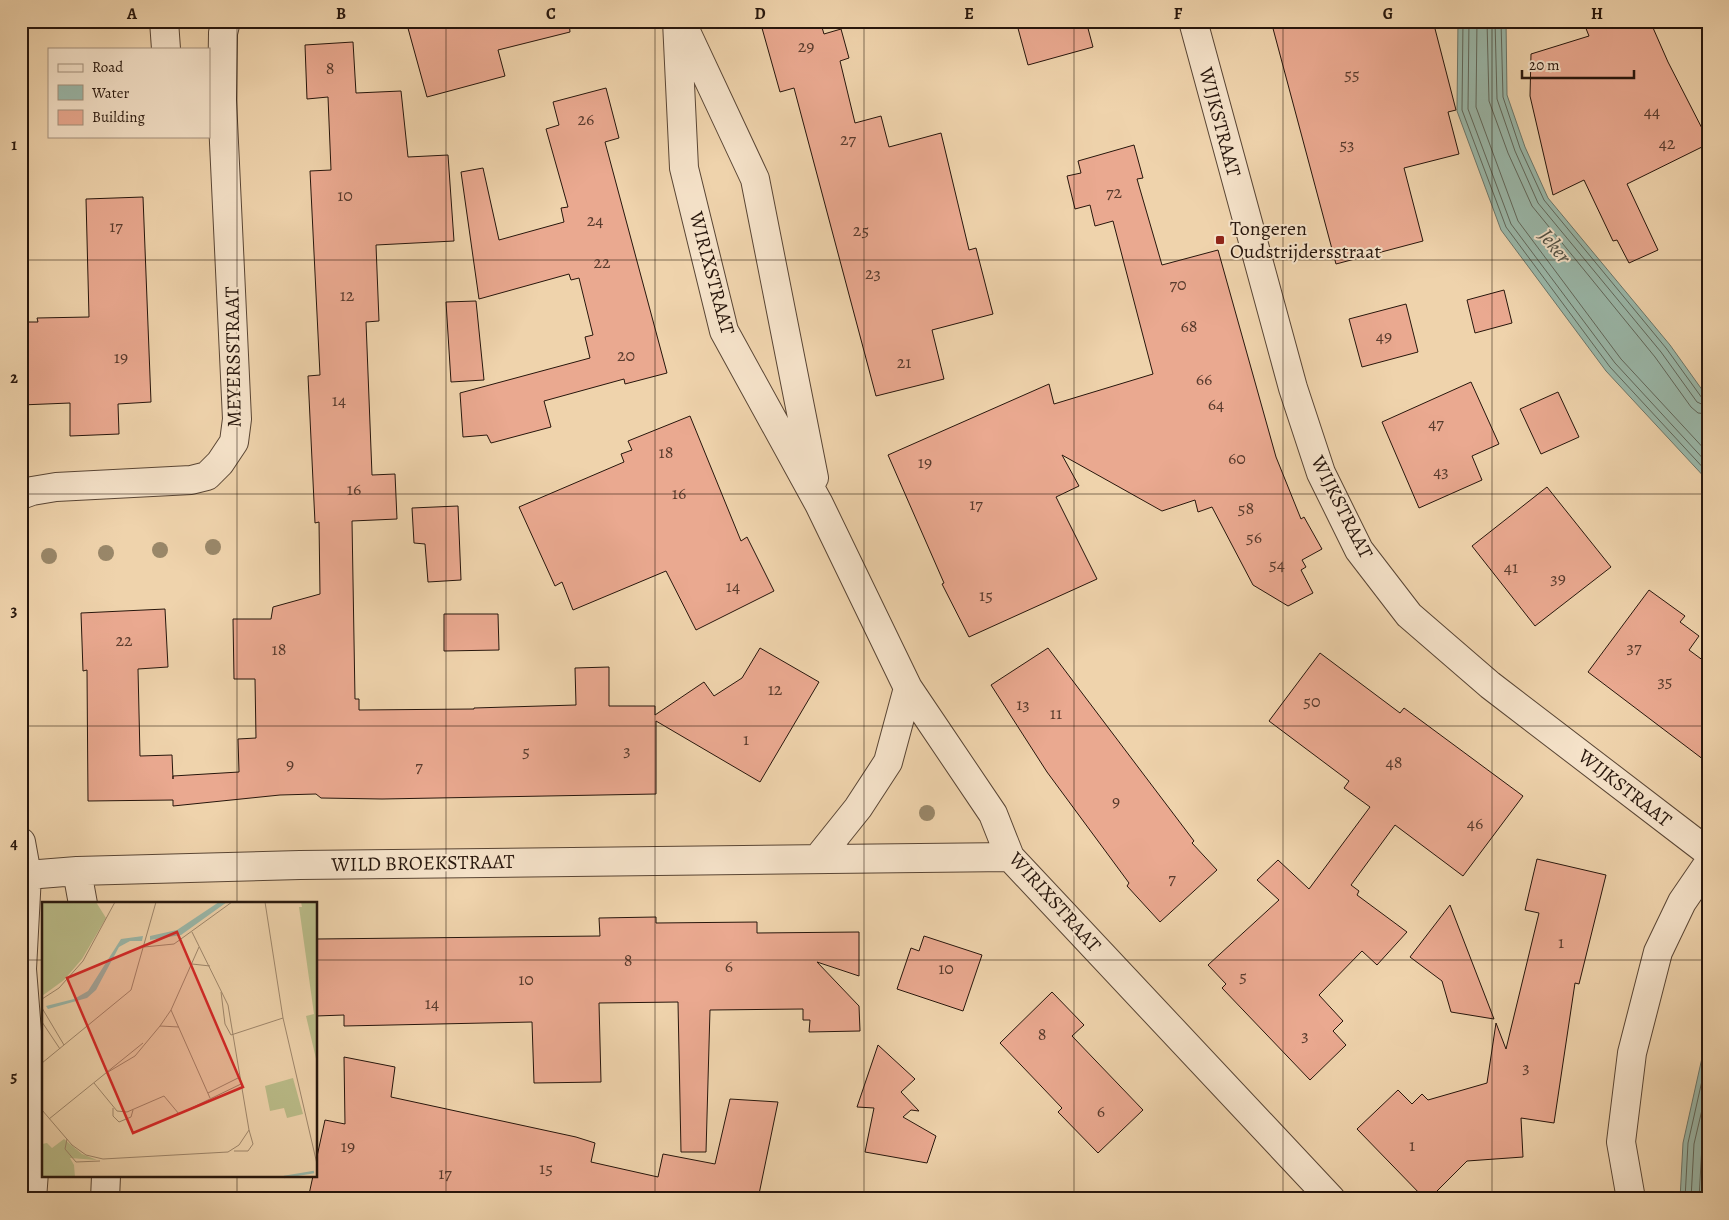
<svg xmlns="http://www.w3.org/2000/svg" width="1729" height="1220" viewBox="0 0 1729 1220" font-family="Alegreya,serif">
<style>
.water{fill:#9ab8aa;stroke:#6c776b}
.lines{fill:none;stroke-linecap:round;stroke-linejoin:round}
.shore{stroke:#60675b;stroke-width:1}
.building{fill:#eaa990;stroke:#27160c}
.minor-casing{stroke:#594534;stroke-width:30}
.minor{stroke:#f5e2c9;stroke-width:28}
.tree{fill:#998769}
.grid{fill:none;stroke:#27160c;stroke-width:1;stroke-opacity:0.55}
.poi-dot{fill:#8f2418;stroke:#f5e2c9;stroke-width:2}
.labels{text-anchor:middle;dominant-baseline:central;stroke-width:4;stroke-linejoin:round;paint-order:stroke}
.number-label{font-size:18px;fill:#583b2d}
.street-label{font-size:20px;fill:#27160c;stroke:#f5e2c9}
.poi-label{font-size:20px;fill:#27160c;stroke:#f5e2c9;text-anchor:start}
.water-label{font-size:21px;font-style:italic;fill:#4f4f43;stroke:#f5e2c9}
.inset-river{fill:none;stroke:#9ab8aa;stroke-width:2.5}
.inset-road{fill:none;stroke:#9f876c;stroke-width:1}
.view{fill:#d62828;fill-opacity:0.15;stroke:#d62828;stroke-width:2.5}
.inset-edge{fill:none;stroke:#27160c;stroke-width:2.5}
.neatline{fill:none;stroke:#27160c;stroke-width:2}
.grid-label{font-size:16px;text-anchor:middle;font-weight:bold;fill:#27160c}
</style>
<rect width="100%" height="100%" fill="#efd3ac"/>
<filter id="stains"><feTurbulence type="fractalNoise" baseFrequency=".004" numOctaves="4"/><feColorMatrix values="0 0 0 0 .2 0 0 0 0 .09 0 0 0 0 .02 0 0 0 .5 -.17"/></filter>
<radialGradient id="worn" r=".72"><stop offset=".6" stop-color="#630" stop-opacity="0"/><stop offset="1" stop-color="#630" stop-opacity=".3"/></radialGradient>
<path class="water" d="M1458 21H1506L1507 95 1525 147 1548 198 1670 345 1708 398V481L1606 371 1501 230 1457 111Z
M1708 1031V1199H1680L1683 1143Z"/>
<g class="lines">
<path class="shore" d="M1463 21 1462 110 1506 227 1610 367 1708 473
M1469 21 1468 109 1511 224 1615 363 1708 464
M1477 21 1476 107 1518 221 1621 359 1708 453
M1487 21 1489 101 1508 153 1532 206 1655 357 1691 407 1698 413 1708 414
M1495 21 1497 99 1515 151 1538 203 1661 352 1697 402 1708 407
M1501 21 1503 97 1520 148 1544 200 1666 348 1702 398 1708 401
M1685 1199 1688 1143 1708 1054
M1691 1199 1694 1144 1708 1084
M1699 1199 1702 1145 1708 1119"/>
</g>
<path class="building" d="M406 21H569L570 32 498 50 505 76 427 97Z
M760 21H820L824 34 841 29 849 58 840 61 855 123 881 116 889 147 941 133 969 250 976 248 993 314 932 330 944 379 876 396 794 88 780 92Z
M1016 21H1086L1093 47 1028 65Z
M1271 21H1433L1456 110 1448 112 1459 154 1404 168 1423 241 1336 264Z
M1583 21H1650L1668 62 1708 140V144L1627 184 1658 250 1629 263 1617 240 1613 241 1584 180 1553 195 1530 96 1531 54 1589 36Z
M353 42 356 93 401 91 408 157 448 155 454 241 376 245 379 321 366 322 372 475 395 474 397 519 352 521 355 699H359V710L474 709V708L576 705 575 668 609 667V706H655V715L704 682 714 696 742 678 760 648 819 682 760 782 656 721V794L382 799 321 798 316 794 280 795 173 806V800L88 801 87 670 83 671 81 613 165 609 168 667 138 669 140 756 172 755 173 779V776L239 772 238 739 256 738 255 679H234L233 619H271L273 607 320 594 319 522 315 523 308 376 320 375 310 171 331 170 328 97 307 99 305 45Z
M606 88 619 138 605 142 667 373 625 384 624 379 544 401 551 427 491 443 487 435 463 437 460 393 590 358 585 337 593 335 579 278 571 280 569 274 479 299 461 172 483 168 499 240 564 222 561 208 568 207 546 129 559 125 553 102Z
M1134 145 1143 178 1137 179 1162 265 1218 250 1276 457 1301 519 1304 517 1322 549 1302 560 1306 567 1301 570 1313 593 1288 606 1253 585 1212 507 1198 512 1195 500 1162 511 1062 455 1079 486 1056 497 1097 579 969 637 942 584 944 583 888 455 1049 384 1054 404 1153 374 1113 221 1095 226 1090 205 1075 209 1067 176 1081 173 1078 161Z
M143 197 151 402 118 404 119 434 70 436V403L21 405V322H38L37 318 89 317 86 199Z
M1504 290 1512 323 1475 333 1467 300Z
M476 301 484 380 451 382 446 302Z
M1406 304 1418 352 1362 367 1349 319Z
M1471 382 1499 444 1472 456 1482 480 1419 508 1382 422Z
M1558 392 1579 437 1541 454 1520 409Z
M690 416 741 541 747 537 774 591 696 630 666 571 573 610 562 582 555 586 519 507 624 462 621 454 632 450 628 441Z
M1547 487 1611 567 1535 626 1472 546Z
M458 506 461 580 428 582 425 544 414 543 412 508Z
M1649 590 1685 616 1680 622 1699 636 1689 650 1708 664V763L1588 672Z
M444 614H498L499 650 444 651Z
M1048 648 1194 841 1192 843 1217 870 1160 922 1127 886 1129 883 1047 772 991 685Z
M1320 653 1400 713 1404 708 1523 796 1463 876 1395 825 1351 885 1359 891 1357 895 1407 932 1377 965 1362 951 1319 995 1343 1021 1333 1031 1346 1045 1310 1080 1222 988 1226 984 1208 965 1279 900 1257 880 1278 860 1309 889 1370 807 1344 788 1349 781 1269 721Z
M1537 859 1606 875 1579 984 1575 983 1554 1123 1521 1118 1523 1157 1467 1161 1429 1199H1425L1357 1129 1398 1090 1412 1104 1422 1094 1428 1100 1487 1083 1496 1023 1506 1049 1539 913 1525 910Z
M1450 905 1494 1019 1451 1012 1442 981 1410 957Z
M656 917V923L757 922V933L859 932V976L817 962 859 1006 860 1031 809 1032 810 1020H803V1009L710 1010 706 1152H681L678 1002 599 1003 601 1082 534 1083 532 1022 344 1026V1015L316 1016V939L600 936 599 918Z
M924 936 982 955 963 1011 897 989 911 948 919 951Z
M1052 992 1084 1025 1072 1036 1143 1110 1098 1153 1058 1112 1062 1108 1000 1043Z
M878 1045 915 1079 901 1092 919 1111 911 1110 903 1117 936 1136 927 1163 865 1152 874 1108 857 1107Z
M344 1057 395 1067 391 1097 576 1137 595 1143 591 1162 658 1177 663 1154 715 1164 730 1099 778 1102 758 1199H308L313 1176H316V1161L325 1120 345 1124Z"/>
<g class="lines">
<defs>
<path id="minor" d="M164 21 166 49
M677 21 684 168 724 331 819 504 908 688 993 814 1010 857 1331 1199
M1193 21 1293 388 1321 473 1359 550 1409 615 1490 685 1708 852
M682 23 755 179 814 478
M21 495 32 491 56 487 191 480 207 476 220 463 234 442 237 419 222 100 223 33 226 21
M21 842 27 875 22 969 36 1145 32 1199
M818 858 858 808 888 762 908 688
M77 871 83 904
M27 875 77 871 300 865 1010 857
M105 1199 106 1176
M1631 1199 1621 1142 1632 1053 1658 952 1682 902 1708 864"/>
</defs>
<use href="#minor" class="minor-casing"/>
<use href="#minor" class="minor"/>
</g>
<g class="tree">
<circle cx="213" cy="547" r="8"/>
<circle cx="160" cy="550" r="8"/>
<circle cx="106" cy="553" r="8"/>
<circle cx="49" cy="556" r="8"/>
<circle cx="927" cy="813" r="8"/>
</g>
<path class="grid" d="M237 21V904M446 21V1199M655 21V1199M864 21V1199M1074 21V1199M1283 21V1199M1492 21V1199M21 260H1708M21 494H1708M21 726H1708M21 960H44M316 960H1708M237 1176V1199"/>
<rect class="poi-dot" x="1215" y="235" width="10" height="10" rx="2.5"/>
<g class="labels">
<g class="number-label">
<text x="806" y="46">29</text>
<text x="330" y="68">8</text>
<text x="1352" y="74">55</text>
<text x="1652" y="111">44</text>
<text x="586" y="119">26</text>
<text x="848" y="139">27</text>
<text x="1667" y="143">42</text>
<text x="1347" y="144">53</text>
<text x="1114" y="192">72</text>
<text x="345" y="195">10</text>
<text x="595" y="220">24</text>
<text x="116" y="226">17</text>
<text x="861" y="230">25</text>
<text x="602" y="262">22</text>
<text x="873" y="273">23</text>
<text x="1178" y="284">70</text>
<text x="347" y="295">12</text>
<text x="1189" y="326">68</text>
<text x="1384" y="336">49</text>
<text x="626" y="355">20</text>
<text x="121" y="357">19</text>
<text x="904" y="362">21</text>
<text x="1204" y="379">66</text>
<text x="339" y="400">14</text>
<text x="1216" y="404">64</text>
<text x="1436" y="423">47</text>
<text x="666" y="452">18</text>
<text x="1237" y="458">60</text>
<text x="925" y="462">19</text>
<text x="1441" y="471">43</text>
<text x="354" y="489">16</text>
<text x="679" y="493">16</text>
<text x="976" y="504">17</text>
<text x="1246" y="508">58</text>
<text x="1254" y="537">56</text>
<text x="1277" y="564">54</text>
<text x="1511" y="567">41</text>
<text x="1558" y="578">39</text>
<text x="733" y="586">14</text>
<text x="986" y="595">15</text>
<text x="124" y="640">22</text>
<text x="1634" y="647">37</text>
<text x="279" y="649">18</text>
<text x="1665" y="681">35</text>
<text x="775" y="689">12</text>
<text x="1312" y="701">50</text>
<text x="1023" y="704">13</text>
<text x="1056" y="713">11</text>
<text x="746" y="739">1</text>
<text x="627" y="750">3</text>
<text x="526" y="751">5</text>
<text x="1394" y="762">48</text>
<text x="290" y="764">9</text>
<text x="419" y="766">7</text>
<text x="1116" y="801">9</text>
<text x="1475" y="823">46</text>
<text x="1172" y="878">7</text>
<text x="1561" y="942">1</text>
<text x="628" y="960">8</text>
<text x="729" y="966">6</text>
<text x="946" y="968">10</text>
<text x="1243" y="976">5</text>
<text x="526" y="979">10</text>
<text x="432" y="1003">14</text>
<text x="1042" y="1034">8</text>
<text x="1305" y="1035">3</text>
<text x="1526" y="1067">3</text>
<text x="1101" y="1111">6</text>
<text x="1412" y="1145">1</text>
<text x="348" y="1146">19</text>
<text x="546" y="1168">15</text>
<text x="445" y="1173">17</text>
</g>
<g class="street-label">
<text transform="translate(1220 122) rotate(75)">WIJKSTRAAT</text>
<text transform="translate(712 273) rotate(75)">WIRIXSTRAAT</text>
<text transform="translate(233 357) rotate(-91)">MEYERSSTRAAT</text>
<text transform="translate(1342 507) rotate(63)">WIJKSTRAAT</text>
<text transform="translate(1625 788) rotate(38)">WIJKSTRAAT</text>
<text transform="translate(423 863) rotate(-1)">WILD BROEKSTRAAT</text>
<text transform="translate(1055 902) rotate(48)">WIRIXSTRAAT</text>
</g>
<g class="poi-label">
<text x="1230" y="228">Tongeren<tspan x="1230" dy="23">Oudstrijdersstraat</tspan></text>
</g>
<g class="water-label">
<text transform="translate(1555 246) rotate(51)">Jeker</text>
</g>
</g>
<g transform="translate(42 902)">
<rect width="275" height="275" fill="#efd3ac"/>
<path d="M0 0H54L64 16 40 57 22 78 0 94ZM259 0H275V161L264 114 272 112 257 5H260ZM251 176 261 212 245 216 242 206 228 209 223 184ZM22 237 40 252 55 258 28 256 32 263 33 275H0V242L5 241 10 246Z" fill="#babc89"/>
<path d="M177 0H185L139 33 108 38V34L135 28ZM101 34 100 39H88L77 45 54 88 45 96 6 107 4 104 32 97 46 89 79 37Z" fill="#9ab8aa"/>
<path class="inset-river" d="M242 275 272 270"/>
<path class="inset-road" d="M223 0 241 116 275 262M102 45 132 42 190 0M150 62 168 64M179 90 183 122 189 133M0 97 17 86 41 59 73 0M0 106 22 143M129 108 168 196M0 120 18 147M118 124 137 125M189 133 241 116M0 161 89 88 114 0M66 170 93 154 118 124 129 108 157 45M52 181 75 209 85 210 122 194 137 212 199 182M166 191 198 175M71 206V214L77 220 89 215 91 208M0 208 30 243 44 253 61 257 186 250 197 243 207 228 186 103 150 30M7 217 101 141M25 237 23 247 34 260 58 259M192 249H206L211 242 207 228"/>
<path class="view" d="M135 30 201 185 91 231 25 76Z"/>
<rect width="275" height="275" class="inset-edge"/>
</g>
<rect width="1729" height="1220" fill="none" stroke="#efd3ac" stroke-width="55"/>
<rect x="48" y="48" width="162" height="90" fill="#f5e2c9" stroke="#a3907d"/>
<rect x="58" y="64" width="25" height="8" fill="#f5e2c9" stroke="#a3907d"/>
<text x="92" y="72" font-size="15" fill="#27160c">Road</text>
<rect x="58" y="85" width="25" height="15" fill="#9ab8aa" stroke="#a3907d"/>
<text x="92" y="98" font-size="15" fill="#27160c">Water</text>
<rect x="58" y="110" width="25" height="15" fill="#eaa990" stroke="#a3907d"/>
<text x="92" y="122" font-size="15" fill="#27160c">Building</text>
<path d="M1522 70v8h112v-8" fill="none" stroke="#27160c" stroke-width="2.5"/>
<text x="1529" y="70" font-size="15" fill="#27160c" stroke="#f5e2c9" stroke-width="4" paint-order="stroke">20 m</text>
<rect x="28" y="28" width="1674" height="1164" class="neatline"/>
<g class="grid-label">
<text x="132" y="19">A</text>
<text x="341" y="19">B</text>
<text x="551" y="19">C</text>
<text x="760" y="19">D</text>
<text x="969" y="19">E</text>
<text x="1178" y="19">F</text>
<text x="1388" y="19">G</text>
<text x="1597" y="19">H</text>
<text x="14" y="150">1</text>
<text x="14" y="383">2</text>
<text x="14" y="616">3</text>
<text x="14" y="849">4</text>
<text x="14" y="1082">5</text>
</g>
<rect width="100%" height="100%" filter="url(#stains)"/>
<rect width="100%" height="100%" fill="url(#worn)"/>
</svg>
